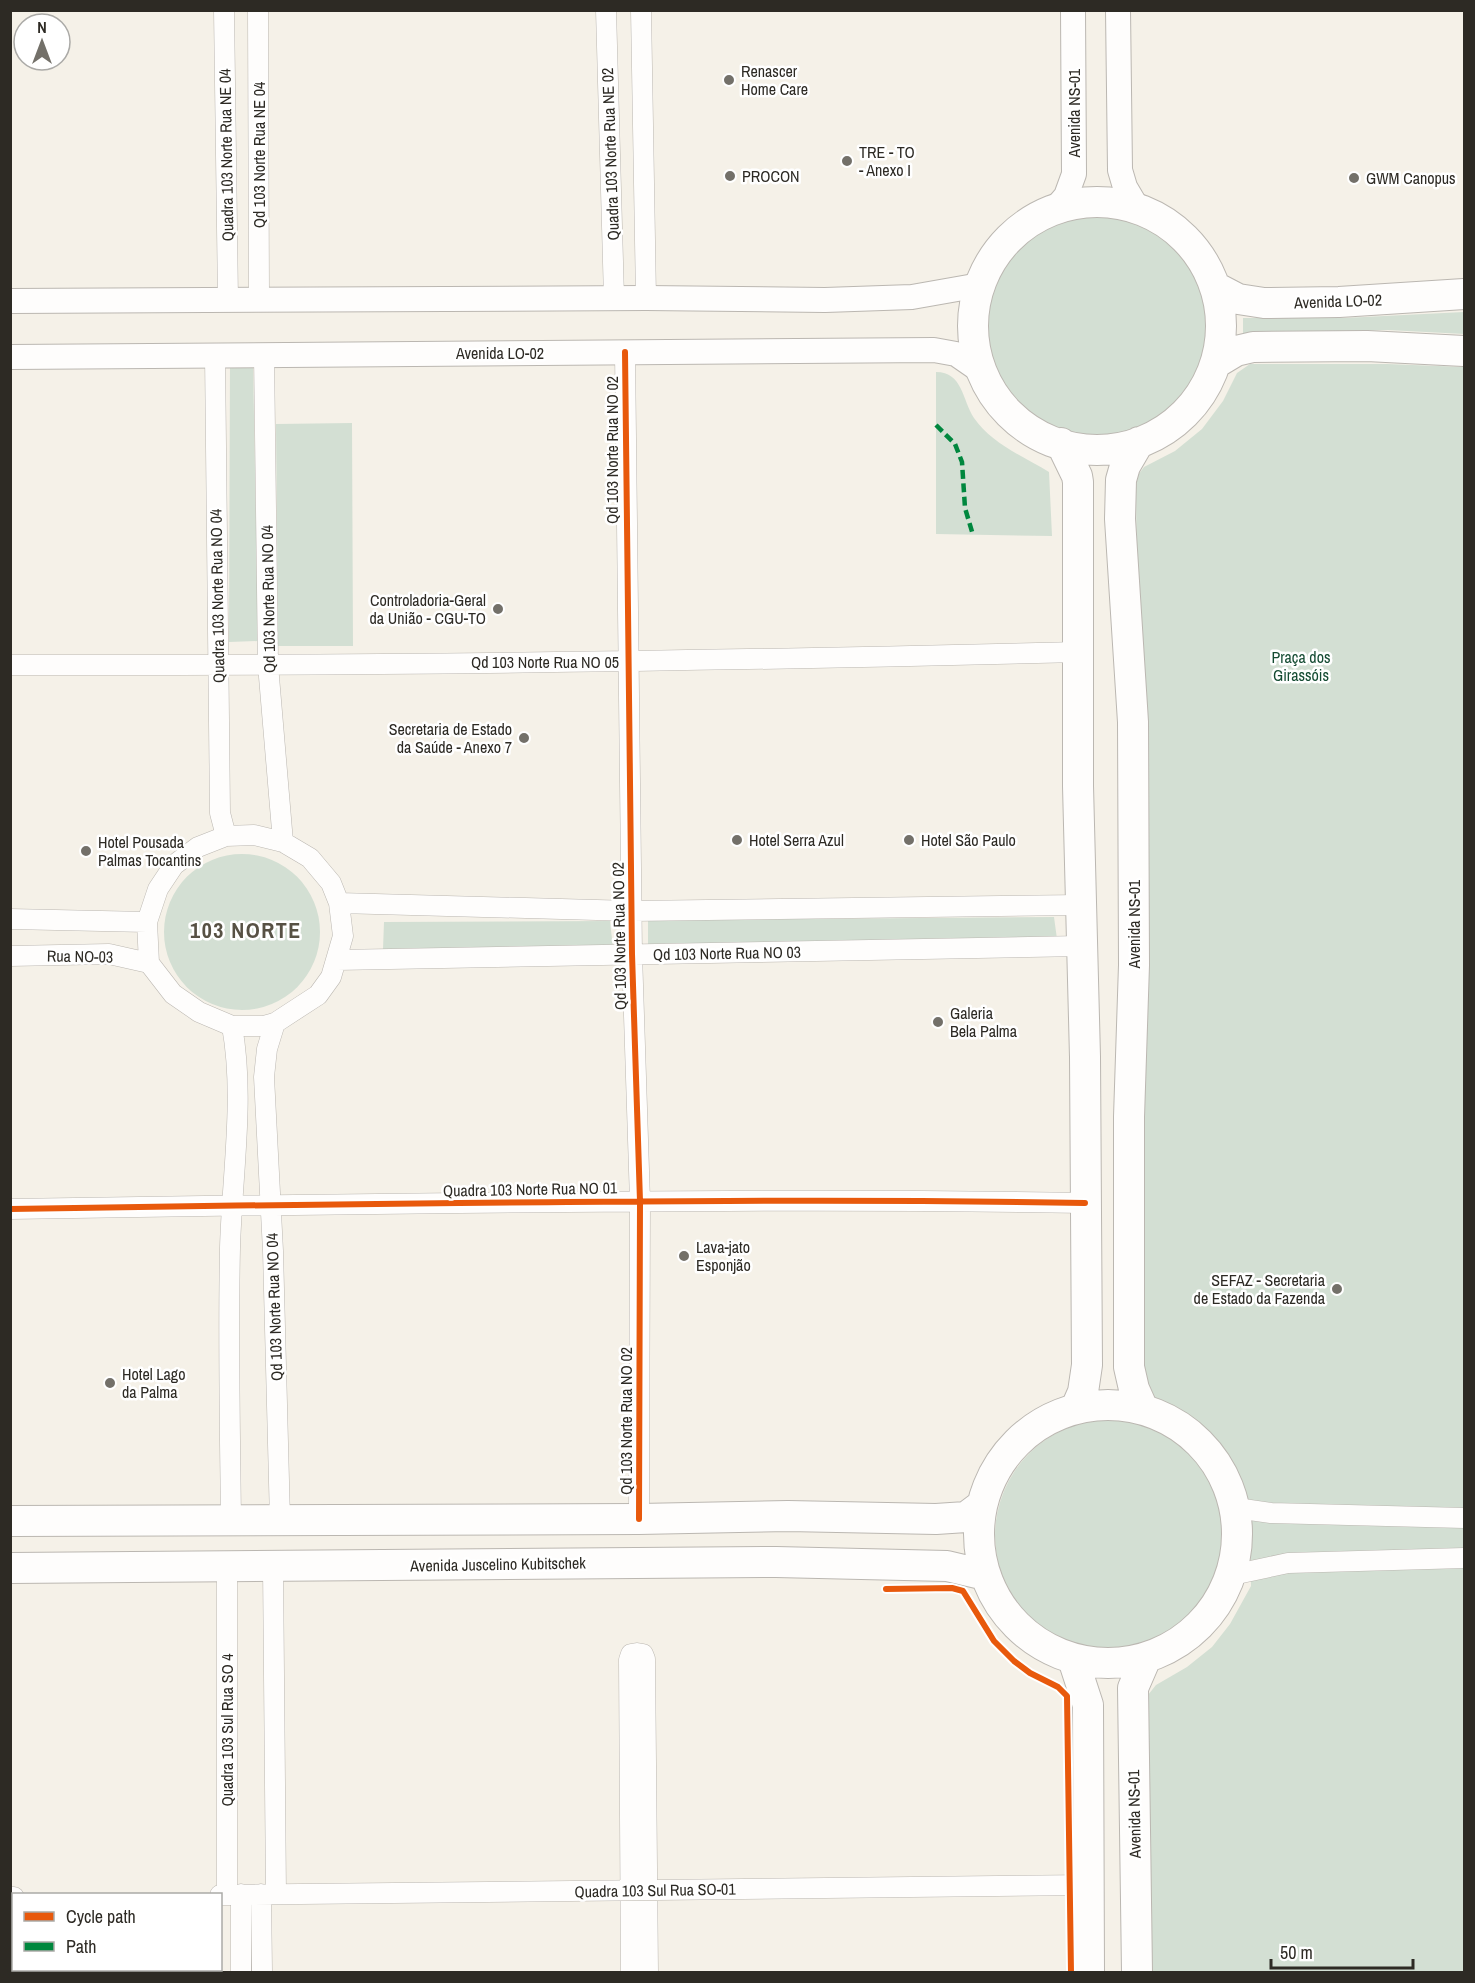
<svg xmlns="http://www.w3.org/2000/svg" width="1475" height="1983" viewBox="0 0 1475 1983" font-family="'Archivo Narrow',sans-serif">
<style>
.green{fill:#d3dfd3}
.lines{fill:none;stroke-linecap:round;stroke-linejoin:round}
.minor-casing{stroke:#bbb7b1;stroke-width:21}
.tertiary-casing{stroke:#bbb7b1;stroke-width:26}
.primary-casing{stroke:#bbb7b1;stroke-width:32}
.minor{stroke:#fefdfc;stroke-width:20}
.tertiary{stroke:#fefdfc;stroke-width:24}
.primary{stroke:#fefdfc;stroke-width:30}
.quiet{stroke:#00873e;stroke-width:4.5;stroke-dasharray:9 4.5;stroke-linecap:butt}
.cycleway-casing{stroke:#fff;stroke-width:10}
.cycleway{stroke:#e8590c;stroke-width:6}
.poi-dot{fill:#737069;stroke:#fff;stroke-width:2}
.labels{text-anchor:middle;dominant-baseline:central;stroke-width:5;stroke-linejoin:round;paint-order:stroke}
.poi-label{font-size:16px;fill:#2d2a24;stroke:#fff;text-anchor:start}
.street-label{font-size:16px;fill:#2d2a24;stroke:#fff}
.park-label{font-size:16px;fill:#144b32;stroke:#fff}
.district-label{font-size:22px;font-weight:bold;letter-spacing:1.5px;fill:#575144;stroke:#fff}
</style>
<rect width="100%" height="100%" fill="#f5f1e8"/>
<path class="green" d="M986 326a111 111 0 1 1 222 0a111 111 0 1 1-222 0Z
M1464 312V334L1388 330 1243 333V318H1344Z
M230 360H253L258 641 229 642Z
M1250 364H1387L1464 367V1972H1148V1695L1156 1685 1187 1667 1212 1647 1230 1624 1251 1586 1249 1504 1243 1496 1230 1469 1214 1449 1185 1425 1157 1410 1143 1387 1136 487 1138 475 1144 467 1175 451 1202 429 1223 401 1237 373Z
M936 372C963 372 962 400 974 418 991 443 1024 457 1049 472L1052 536 936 534Z
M352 423 353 646H278L276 424Z
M164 932a78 78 0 1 1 156 0a78 78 0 1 1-156 0Z
M1054 917 1057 939 648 944V920Z
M610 921 613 948 383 949 384 922Z
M995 1536a117 117 0 1 1 234 0a117 117 0 1 1-234 0Z"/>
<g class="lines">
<defs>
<path id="minor" d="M224 10 228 300
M258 10 259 300
M606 10 614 298
M641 10 646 298
M625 352 632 954 640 1201 639 1519
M215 355 220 813 226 836
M264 355 268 665 283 842
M10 665C367 666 723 661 1079 652
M254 835 283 842 310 858 331 883 339 903 343 936 331 977 318 995 275 1023 264 1026H232L199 1012 173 994 149 963 147 922 158 889 174 865 198 847 226 836Z
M339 903 632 911 1081 905
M10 919 147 922
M10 956 109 954 149 963
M337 960 1081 946
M275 1023 267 1049 264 1077 273 1251 280 1520
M10 1209C160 1206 309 1205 459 1203 668 1201 877 1199 1085 1203
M1236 1508 1271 1513 1464 1518
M231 1521C230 1430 228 1339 230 1248 232 1174 245 1098 232 1026
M227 1566V1894
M273 1566 276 1894
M1232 1575 1288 1563 1464 1558
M241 1894V1972
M261 1894 262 1972
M220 1895 1089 1885
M10 1897H14
M631 1972 629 1660 631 1654 637 1653 643 1654 645 1659 648 1972"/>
<path id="tertiary" d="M1118 10 1120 170 1125 187 1138 209
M1054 210 1066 196 1074 174 1073 10
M10 301 646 298 825 300 912 297 980 285
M10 357 934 350 956 354 982 372"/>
<path id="primary" d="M973 326a124 124 0 1 1 248 0a124 124 0 1 1-248 0Z
M1215 287 1238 299 1264 303 1339 302 1464 294
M1216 363 1236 351 1253 347 1367 346 1464 351
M1139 442 1125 466 1121 480 1120 519 1133 722 1134 965 1129 1117V1367L1134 1389 1143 1409
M1061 443 1077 476 1078 482V786L1085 1057 1087 1365 1083 1392 1076 1408
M979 1534a129 129 0 1 1 258 0a129 129 0 1 1-258 0Z
M10 1521 639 1519 788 1516 936 1519 966 1517 982 1505
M10 1568 776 1562 947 1566 985 1575
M1073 1659 1088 1705 1089 1972
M1137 1972 1133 1688 1146 1658"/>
</defs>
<use href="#minor" class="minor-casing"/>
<use href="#tertiary" class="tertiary-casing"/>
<use href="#primary" class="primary-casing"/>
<use href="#minor" class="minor"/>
<use href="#tertiary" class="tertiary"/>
<use href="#primary" class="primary"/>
<path class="quiet" d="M936 425 955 444 962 462 965 508 973 535"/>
<defs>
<path id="cycleway" d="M625 352 632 954 640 1201 639 1519
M10 1209C160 1206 309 1205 459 1203 668 1201 877 1199 1085 1203
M886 1589 952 1588 963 1591 994 1641 1014 1661 1030 1673 1058 1687 1067 1696 1071 1972"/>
</defs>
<use href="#cycleway" class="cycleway-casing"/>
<use href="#cycleway" class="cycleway"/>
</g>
<g class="poi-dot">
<circle cx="729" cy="80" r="6"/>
<circle cx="847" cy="161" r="6"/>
<circle cx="730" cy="176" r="6"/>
<circle cx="1354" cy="178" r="6"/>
<circle cx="498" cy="609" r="6"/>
<circle cx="524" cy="738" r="6"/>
<circle cx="737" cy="840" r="6"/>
<circle cx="909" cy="840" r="6"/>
<circle cx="86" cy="851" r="6"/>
<circle cx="938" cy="1022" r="6"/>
<circle cx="684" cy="1256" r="6"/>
<circle cx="1337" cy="1289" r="6"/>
<circle cx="110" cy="1383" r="6"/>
</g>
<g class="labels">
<g class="poi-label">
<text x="741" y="71">Renascer<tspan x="741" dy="18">Home Care</tspan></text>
<text x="859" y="152">TRE - TO<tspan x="859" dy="18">- Anexo I</tspan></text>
<text x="742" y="176">PROCON</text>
<text x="1366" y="178">GWM Canopus</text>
<text x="486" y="600" text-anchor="end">Controladoria-Geral<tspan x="486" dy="18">da União - CGU-TO</tspan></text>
<text x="512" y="729" text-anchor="end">Secretaria de Estado<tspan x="512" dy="18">da Saúde - Anexo 7</tspan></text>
<text x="749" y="840">Hotel Serra Azul</text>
<text x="921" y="840">Hotel São Paulo</text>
<text x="98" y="842">Hotel Pousada<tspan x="98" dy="18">Palmas Tocantins</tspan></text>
<text x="950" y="1013">Galeria<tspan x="950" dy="18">Bela Palma</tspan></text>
<text x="696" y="1247">Lava-jato<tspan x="696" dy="18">Esponjão</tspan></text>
<text x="1325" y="1280" text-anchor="end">SEFAZ - Secretaria<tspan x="1325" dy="18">de Estado da Fazenda</tspan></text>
<text x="122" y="1374">Hotel Lago<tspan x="122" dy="18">da Palma</tspan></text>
</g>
<g class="street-label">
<text transform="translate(1074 113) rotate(-90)">Avenida NS-01</text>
<text transform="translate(610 154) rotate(-92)">Quadra 103 Norte Rua NE 02</text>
<text transform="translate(226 155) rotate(-91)">Quadra 103 Norte Rua NE 04</text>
<text transform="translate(259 155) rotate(-90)">Qd 103 Norte Rua NE 04</text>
<text transform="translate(1338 301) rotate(-2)">Avenida LO-02</text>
<text x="500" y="353">Avenida LO-02</text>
<text transform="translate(612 450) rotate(-90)">Qd 103 Norte Rua NO 02</text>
<text transform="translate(217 596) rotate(-91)">Quadra 103 Norte Rua NO 04</text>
<text transform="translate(268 599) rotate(-91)">Qd 103 Norte Rua NO 04</text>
<text x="545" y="662">Qd 103 Norte Rua NO 05</text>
<text transform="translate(1134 924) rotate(-90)">Avenida NS-01</text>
<text transform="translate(619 936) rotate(-91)">Qd 103 Norte Rua NO 02</text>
<text transform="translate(727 953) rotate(-1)">Qd 103 Norte Rua NO 03</text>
<text transform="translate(80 956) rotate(1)">Rua NO-03</text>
<text transform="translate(530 1189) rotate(-1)">Quadra 103 Norte Rua NO 01</text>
<text transform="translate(274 1307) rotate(-92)">Qd 103 Norte Rua NO 04</text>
<text transform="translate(626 1421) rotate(-90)">Qd 103 Norte Rua NO 02</text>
<text transform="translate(498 1564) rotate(-1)">Avenida Juscelino Kubitschek</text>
<text transform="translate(227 1730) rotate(-90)">Quadra 103 Sul Rua SO 4</text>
<text transform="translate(1134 1814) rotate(-91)">Avenida NS-01</text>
<text transform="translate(655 1890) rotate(-1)">Quadra 103 Sul Rua SO-01</text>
</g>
<g class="park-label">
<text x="1301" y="657">Praça dos<tspan x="1301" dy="18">Girassóis</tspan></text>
</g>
<g class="district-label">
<text x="246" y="930">103 NORTE</text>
</g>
</g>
<rect width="1475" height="1983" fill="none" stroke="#2d2a24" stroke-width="24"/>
<rect x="12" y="1893" width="210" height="78" fill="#ffffff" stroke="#abaaa7" stroke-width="1.5"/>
<rect x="24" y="1912" width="30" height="9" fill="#e8590c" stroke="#abaaa7" stroke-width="1.5"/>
<text x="66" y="1923" font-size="18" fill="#2d2a24">Cycle path</text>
<rect x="24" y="1942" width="30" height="9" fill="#00873e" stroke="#abaaa7" stroke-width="1.5"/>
<text x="66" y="1953" font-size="18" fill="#2d2a24">Path</text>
<g transform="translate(42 42)"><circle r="28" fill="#ffffff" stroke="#abaaa7" stroke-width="1.5"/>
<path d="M0-4.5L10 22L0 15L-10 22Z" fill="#737069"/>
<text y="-9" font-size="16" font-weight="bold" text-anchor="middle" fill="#2d2a24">N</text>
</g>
<path d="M1271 1959v9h142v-9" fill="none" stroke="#2d2a24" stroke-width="3"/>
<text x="1280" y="1959" font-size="18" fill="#2d2a24" stroke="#ffffff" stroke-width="4.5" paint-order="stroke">50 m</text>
</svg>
